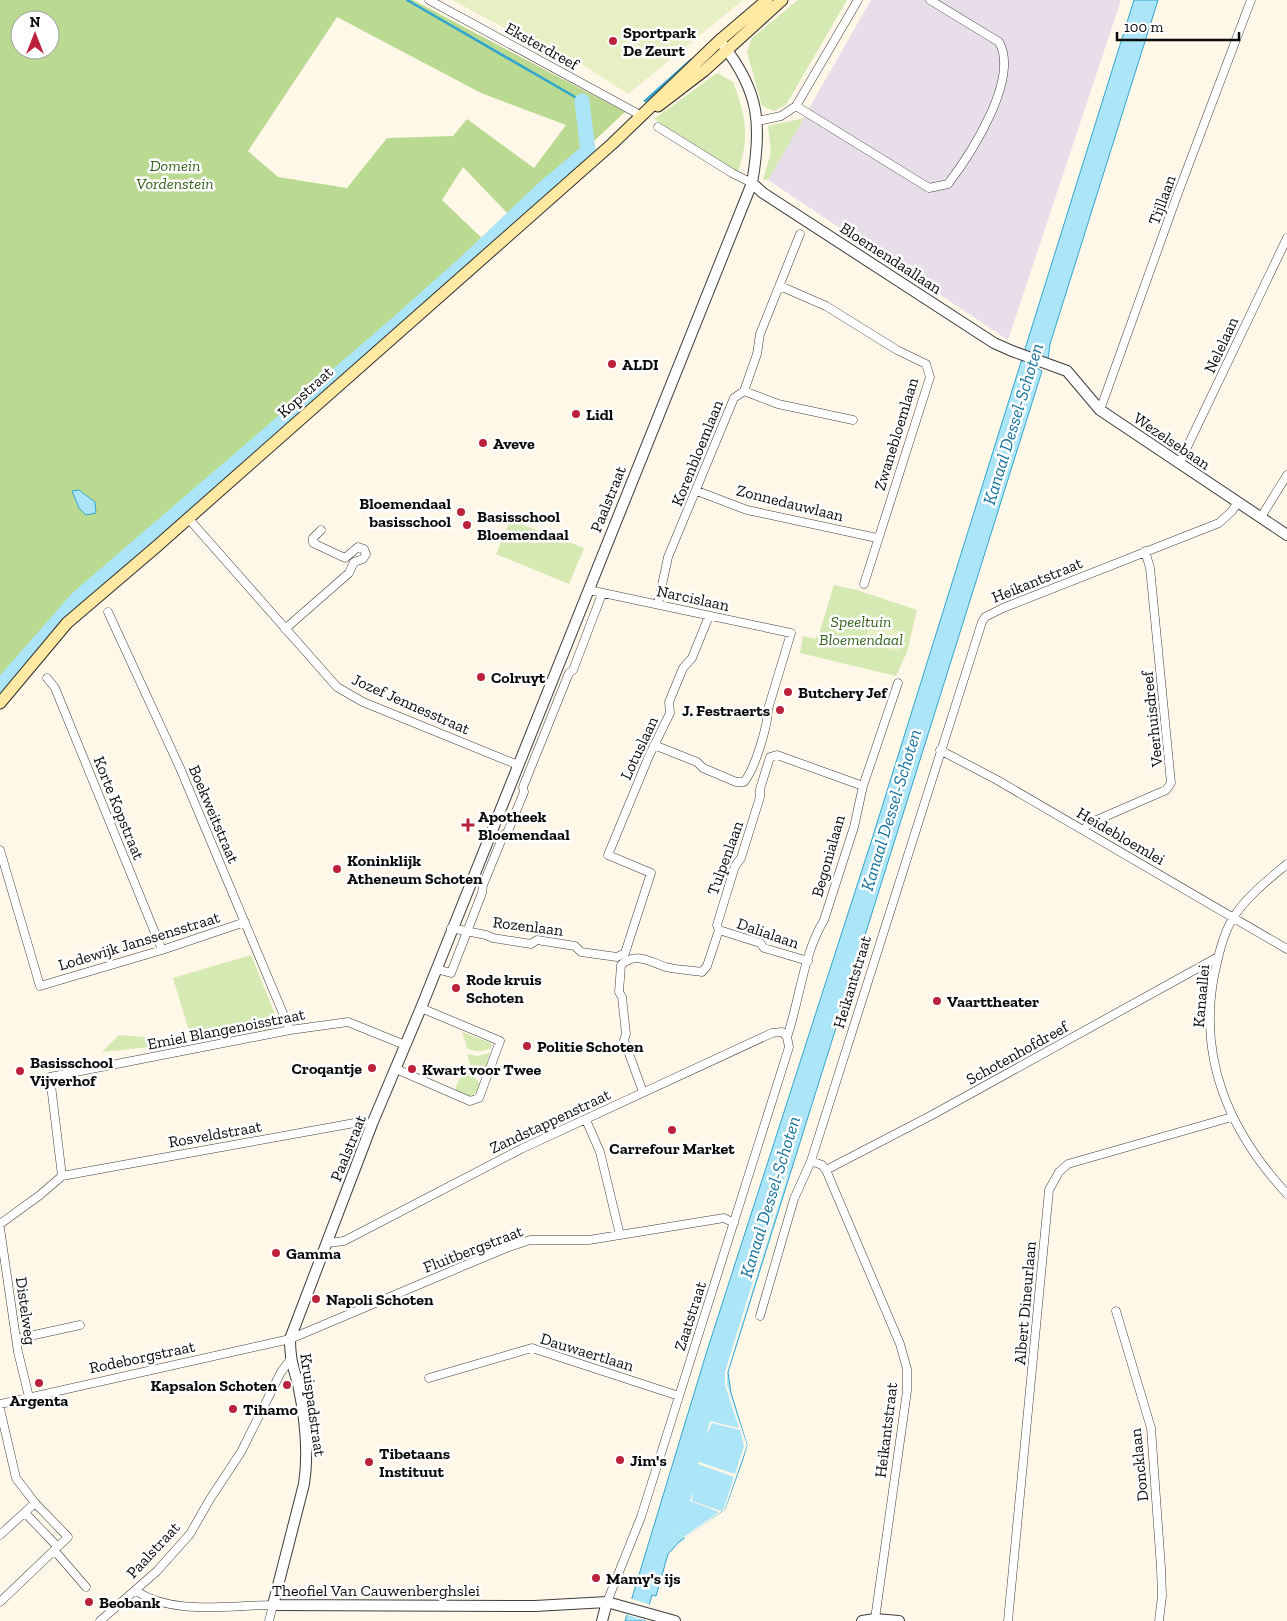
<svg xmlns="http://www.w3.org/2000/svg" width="1287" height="1621" viewBox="0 0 1287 1621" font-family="'Zilla Slab',serif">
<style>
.industrial{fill:#e7deea}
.green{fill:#d5e9b2}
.forest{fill:#bbda91;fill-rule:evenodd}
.pitch{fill:#e6f0c4}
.water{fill:#abe5f7;stroke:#31a5cf}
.pier{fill:#fff7e8}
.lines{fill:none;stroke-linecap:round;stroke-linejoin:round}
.stream{stroke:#31a5cf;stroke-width:2.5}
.river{stroke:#abe5f7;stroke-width:15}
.minor-casing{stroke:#3d3d3d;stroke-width:9}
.tertiary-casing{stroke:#3d3d3d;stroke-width:12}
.secondary-casing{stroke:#2c2c2c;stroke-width:13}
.minor{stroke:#fff;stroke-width:8}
.tertiary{stroke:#fff;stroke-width:10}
.secondary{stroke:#ffe9a3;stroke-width:11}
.poi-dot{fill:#bc213c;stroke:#fff;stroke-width:2}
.labels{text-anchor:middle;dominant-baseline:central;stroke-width:5;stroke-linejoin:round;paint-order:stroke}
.poi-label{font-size:16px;font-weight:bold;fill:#0a0a0a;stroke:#fff;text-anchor:start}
.street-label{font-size:16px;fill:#0a0a0a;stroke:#fff}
.park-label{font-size:16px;font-style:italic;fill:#33621b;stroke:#fff}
.water-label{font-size:18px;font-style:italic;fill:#13729d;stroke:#fff}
</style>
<rect width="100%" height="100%" fill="#fff7e8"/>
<path class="industrial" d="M871 0H1121L1008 340 768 180Z"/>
<path class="green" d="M798 0H847L786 105 774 111 762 106 747 52 752 38Z
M717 73 733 82C746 117 750 135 738 172L654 119Z
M804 118 768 180 763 179 771 152 768 126Z
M510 520 584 548 569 584 496 554Z
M834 585 857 590 917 610 907 652 896 676 800 653 803 636 815 639 819 634Z
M251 955 277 1019 271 1030 192 1041 173 978Z
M462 1032 491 1043V1049C482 1051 475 1053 467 1048Z
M119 1035 167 1039 168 1045 102 1052Z
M490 1053 483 1077H479L471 1067 467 1054 477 1056Z
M466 1066 480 1084 476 1093 469 1097 456 1092V1086Z"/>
<path class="forest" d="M0 0H413L625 112 512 218 463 167 442 200 486 242 81 599 0 692ZM337 17 481 93 566 125 534 168 467 119 453 136 387 138 347 188 278 177 248 151ZM20 20H50V50H20ZM79 490 95 503 79 508 72 491Z"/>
<path class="pitch" d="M452 0H743L628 94 583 65 508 30Z
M869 624 904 632 900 652 864 643Z"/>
<path class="water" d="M1134 0H1158L1050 344 1048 359 1039 357 1037 368 1042 371 728 1372 731 1393 747 1445 743 1459 725 1509 679 1542 668 1554 656 1596 652 1595 645 1621H625L706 1354 872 839Z
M79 490 95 502 96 513 86 515 79 508 72 491Z"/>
<path class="pier" d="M786 1174H788L727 1373V1385L747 1445 725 1509 687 1537 689 1538 688 1539 674 1533 684 1537 719 1512 690 1501 693 1491 692 1501 721 1511 724 1508 734 1477 698 1464 699 1462 735 1474 744 1446 740 1430 712 1423 706 1436 710 1421 739 1428 725 1385V1372Z
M629 1598 651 1605 648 1621 624 1614Z"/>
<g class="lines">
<path class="stream" d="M407 0 582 101
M645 101 691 60"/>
<path class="river" d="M0 687 78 598 391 329 463 265 543 189 588 151 582 101"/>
<defs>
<path id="minor" d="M429 0 642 116
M796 106 929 188 948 184C970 155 1020 79 999 42L930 0
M758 121 781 116 796 106 858 0
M658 127 732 173 752 183
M780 286 826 306 897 350 926 364 930 377 864 584
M744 391 778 404 853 420
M1100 410 1178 193 1251 0
M1179 464 1287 238
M697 491 747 510 877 538
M1261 517 1287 475
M188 518 337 687 363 702 518 765
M589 590 791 633 768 709C768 725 755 769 744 782H736L703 768 697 762 654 745
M658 604 668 557 734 398 744 391 757 354 760 334 800 234
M108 612 180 768 290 1030
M285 629 349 573 354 562 363 559 366 554 364 549 358 547 345 558 313 543V538L321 530
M47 678 55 688 162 950
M940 750 997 780 1287 949
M1083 830 1090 823 1166 790 1171 783 1150 568 1145 551
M0 850 40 986 162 950 245 922
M1287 864C1269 879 1246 897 1233 918 1223 934 1218 957 1214 976 1198 1061 1230 1132 1287 1194
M451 928 486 935 493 938 531 944 537 940 575 946 581 952 617 957 625 953 651 873 608 855 649 756 670 713 669 702 683 668 692 658 709 616
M719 930 760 943 764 948 808 961
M436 969 451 973 482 893 483 885 503 836 508 831 524 792 523 787 569 673 573 670 602 594
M787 1037C800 999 803 955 824 920L854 827 863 786 898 683
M396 1069 470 1101 479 1098 500 1041 421 1008
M643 1092 624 1040 626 1034 622 997 619 992 621 965C636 951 650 962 666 967 677 970 690 970 702 972L707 966 719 930 717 925 735 866 741 858 760 797V789L770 757 777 755 863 786
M586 1120 600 1152 620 1235
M811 1161 822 1165 826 1170 900 1344 907 1369V1391L875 1619
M826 1170 932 1115 1218 957
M62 1176 50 1077 290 1030 348 1022 405 1045
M62 1176 360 1122 372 1124
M0 1224 40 1195 62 1176
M0 1228 18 1352 29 1397
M327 1243 344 1241 521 1149 772 1033 782 1032 787 1037
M1116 1311 1151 1428 1161 1568 1162 1596 1159 1621
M760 1316 794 1199 811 1161 982 622 985 617 1003 608 1219 523 1232 511 1238 502
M16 1339 80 1325
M429 1378 532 1348 679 1396
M0 1404 290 1339 506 1248 530 1240H589L724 1218 734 1223
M0 1409 16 1478 35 1503 68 1537 0 1602
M25 1513 57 1546
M0 1535 35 1503
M54 1550 86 1587
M136 1591C175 1616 228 1605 273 1605L269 1621
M607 1602 641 1517 789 1047 787 1037
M100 1621 157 1571 190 1534 210 1499 241 1452 281 1372 290 1360
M1008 1621 1049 1190 1059 1172 1068 1164 1232 1117"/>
<path id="tertiary" d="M752 183 763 193 994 343 1012 351 1067 371 1100 410 1287 535
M602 1621 607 1602
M675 1621 607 1602 535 1606 273 1605 304 1484C309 1452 305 1417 298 1384 293 1366 290 1359 290 1339L372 1124 421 1008 752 183C762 126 760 92 723 45
M862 1621 875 1619 899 1621"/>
<path id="secondary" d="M658 106 705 70 782 0
M0 703 67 623 156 547 612 144 719 41 767 0"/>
</defs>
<use href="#minor" class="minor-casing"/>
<use href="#tertiary" class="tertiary-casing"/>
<use href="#secondary" class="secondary-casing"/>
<use href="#minor" class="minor"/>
<use href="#tertiary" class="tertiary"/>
<use href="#secondary" class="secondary"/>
</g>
<g class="poi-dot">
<circle cx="613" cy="41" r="5"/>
<circle cx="612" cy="364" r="5"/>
<circle cx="576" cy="414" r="5"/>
<circle cx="483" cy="443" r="5"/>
<circle cx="461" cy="512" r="5"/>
<circle cx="467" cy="525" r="5"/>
<circle cx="481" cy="677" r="5"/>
<circle cx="788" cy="692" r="5"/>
<circle cx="780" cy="710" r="5"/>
<path d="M465.5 817.5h5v5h5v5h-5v5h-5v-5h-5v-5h5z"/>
<circle cx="337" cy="869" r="5"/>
<circle cx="456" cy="988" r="5"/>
<circle cx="937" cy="1001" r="5"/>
<circle cx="527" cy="1046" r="5"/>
<circle cx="372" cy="1068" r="5"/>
<circle cx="412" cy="1069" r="5"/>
<circle cx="20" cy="1071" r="5"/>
<circle cx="672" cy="1130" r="5"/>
<circle cx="276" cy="1253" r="5"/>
<circle cx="316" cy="1299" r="5"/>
<circle cx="39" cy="1383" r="5"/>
<circle cx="287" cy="1385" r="5"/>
<circle cx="233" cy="1409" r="5"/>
<circle cx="620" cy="1460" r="5"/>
<circle cx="369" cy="1462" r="5"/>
<circle cx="596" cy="1578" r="5"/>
<circle cx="89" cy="1602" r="5"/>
</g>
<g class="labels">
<g class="poi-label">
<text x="623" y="32">Sportpark<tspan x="623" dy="18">De Zeurt</tspan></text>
<text x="622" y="364">ALDI</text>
<text x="586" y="414">Lidl</text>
<text x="493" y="443">Aveve</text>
<text x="451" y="503" text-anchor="end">Bloemendaal<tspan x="451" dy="18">basisschool</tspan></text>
<text x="477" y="516">Basisschool<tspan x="477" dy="18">Bloemendaal</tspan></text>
<text x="491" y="677">Colruyt</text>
<text x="798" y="692">Butchery Jef</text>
<text x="770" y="710" text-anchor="end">J. Festraerts</text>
<text x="478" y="816">Apotheek<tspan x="478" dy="18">Bloemendaal</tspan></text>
<text x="347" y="860">Koninklijk<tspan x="347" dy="18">Atheneum Schoten</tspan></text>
<text x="466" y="979">Rode kruis<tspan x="466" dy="18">Schoten</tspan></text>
<text x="947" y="1001">Vaarttheater</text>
<text x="537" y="1046">Politie Schoten</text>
<text x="30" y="1062">Basisschool<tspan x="30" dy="18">Vijverhof</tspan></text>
<text x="362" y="1068" text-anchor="end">Croqantje</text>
<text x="422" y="1069">Kwart voor Twee</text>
<text x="672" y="1148" text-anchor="middle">Carrefour Market</text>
<text x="286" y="1253">Gamma</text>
<text x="326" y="1299">Napoli Schoten</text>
<text x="277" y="1385" text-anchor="end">Kapsalon Schoten</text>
<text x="39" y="1400" text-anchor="middle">Argenta</text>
<text x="243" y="1409">Tihamo</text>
<text x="379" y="1453">Tibetaans<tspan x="379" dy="18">Instituut</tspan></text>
<text x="630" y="1460">Jim's</text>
<text x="606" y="1578">Mamy's ijs</text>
<text x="99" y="1602">Beobank</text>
</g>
<g class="street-label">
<text transform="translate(542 46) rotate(29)">Eksterdreef</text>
<text transform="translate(1162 200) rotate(-70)">Tijllaan</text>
<text transform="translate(891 258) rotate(33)">Bloemendaallaan</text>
<text transform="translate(1221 345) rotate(-65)">Nelelaan</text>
<text transform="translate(305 392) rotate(-42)">Kopstraat</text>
<text transform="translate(896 434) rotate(-73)">Zwanebloemlaan</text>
<text transform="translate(1172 441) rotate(34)">Wezelsebaan</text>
<text transform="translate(697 453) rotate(-68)">Korenbloemlaan</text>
<text transform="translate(608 499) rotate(-68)">Paalstraat</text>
<text transform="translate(790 503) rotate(14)">Zonnedauwlaan</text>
<text transform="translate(1037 580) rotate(-22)">Heikantstraat</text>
<text transform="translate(693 598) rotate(12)">Narcislaan</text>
<text transform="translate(411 704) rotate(24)">Jozef Jennesstraat</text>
<text transform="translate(1152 719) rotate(-96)">Veerhuisdreef</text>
<text transform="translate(639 748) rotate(-65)">Lotuslaan</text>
<text transform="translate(119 808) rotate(68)">Korte Kopstraat</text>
<text transform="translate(214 814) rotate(67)">Boekweitstraat</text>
<text transform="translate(1121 836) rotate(30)">Heidebloemlei</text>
<text transform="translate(828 856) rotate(-74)">Begonialaan</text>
<text transform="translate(725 858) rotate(-70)">Tulpenlaan</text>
<text transform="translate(528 926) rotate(7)">Rozenlaan</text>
<text transform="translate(768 933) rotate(19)">Dalialaan</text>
<text transform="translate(139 941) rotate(-17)">Lodewijk Janssensstraat</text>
<text transform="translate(852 982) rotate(-73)">Heikantstraat</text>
<text transform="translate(1201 996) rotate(-85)">Kanaallei</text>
<text transform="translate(226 1029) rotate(-11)">Emiel Blangenoisstraat</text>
<text transform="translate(1017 1053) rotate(-29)">Schotenhofdreef</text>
<text transform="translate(550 1121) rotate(-25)">Zandstappenstraat</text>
<text transform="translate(215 1134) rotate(-10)">Rosveldstraat</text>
<text transform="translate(348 1148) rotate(-68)">Paalstraat</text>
<text transform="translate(473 1249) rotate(-21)">Fluitbergstraat</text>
<text transform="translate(1025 1303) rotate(-85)">Albert Dineurlaan</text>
<text transform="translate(26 1311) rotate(82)">Distelweg</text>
<text transform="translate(690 1316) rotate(-72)">Zaatstraat</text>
<text transform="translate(587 1352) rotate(17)">Dauwaertlaan</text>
<text transform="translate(142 1357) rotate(-12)">Rodeborgstraat</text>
<text transform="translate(313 1405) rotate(82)">Kruispadstraat</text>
<text transform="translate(886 1430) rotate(-83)">Heikantstraat</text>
<text transform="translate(1139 1465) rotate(-96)">Doncklaan</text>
<text transform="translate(153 1550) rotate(-47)">Paalstraat</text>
<text x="376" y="1590">Theofiel Van Cauwenberghslei</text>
</g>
<g class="park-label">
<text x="175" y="165">Domein<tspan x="175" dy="18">Vordenstein</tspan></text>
<text x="861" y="621">Speeltuin<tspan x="861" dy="18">Bloemendaal</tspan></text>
</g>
<g class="water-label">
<text transform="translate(1013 424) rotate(-73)">Kanaal Dessel-Schoten</text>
<text transform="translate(891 810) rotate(-73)">Kanaal Dessel-Schoten</text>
<text transform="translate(770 1197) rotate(-73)">Kanaal Dessel-Schoten</text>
</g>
</g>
<g transform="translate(35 35)"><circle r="24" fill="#ffffff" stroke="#9d9d9d"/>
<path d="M0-4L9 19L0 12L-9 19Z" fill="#bc213c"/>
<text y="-8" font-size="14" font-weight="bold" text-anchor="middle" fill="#0a0a0a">N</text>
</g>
<path d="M1117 32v8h122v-8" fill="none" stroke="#0a0a0a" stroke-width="2.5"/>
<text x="1124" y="32" font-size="15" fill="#0a0a0a" stroke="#ffffff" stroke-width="4" paint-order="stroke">100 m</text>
</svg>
